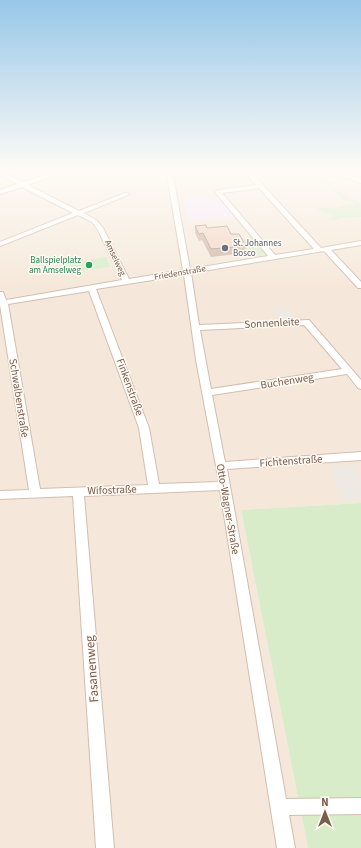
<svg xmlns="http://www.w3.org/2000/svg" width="361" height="848" viewBox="0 0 361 848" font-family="'Source Sans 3',sans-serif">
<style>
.residential{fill:#f5e8da}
.industrial{fill:#efe9e4}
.education{fill:#f3e8fa}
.green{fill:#d8ecc9}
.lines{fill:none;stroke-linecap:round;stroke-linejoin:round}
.minor-casing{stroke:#d1beb0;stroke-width:2}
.minor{fill:#fff;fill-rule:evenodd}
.wall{fill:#d1b7a8}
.building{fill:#f3d5c3;stroke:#aa9588}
.worship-dot{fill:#6b7280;stroke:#fffaf3;stroke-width:1.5}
.leisure-dot{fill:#2e9e5b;stroke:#fffaf3;stroke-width:1.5}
.labels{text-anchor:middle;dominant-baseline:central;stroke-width:3;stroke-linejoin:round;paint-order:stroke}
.far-worship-label{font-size:9px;fill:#5b616d;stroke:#fffaf3;text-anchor:start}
.far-street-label{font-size:9px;fill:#7a5c4d;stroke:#fffaf3}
.far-leisure-label{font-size:9px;fill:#27864d;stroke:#fffaf3;text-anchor:end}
.street-label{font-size:11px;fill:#7a5c4d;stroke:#fffaf3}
.near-street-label{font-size:13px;fill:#7a5c4d;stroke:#fffaf3}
</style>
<rect width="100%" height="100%" fill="#fdf6ec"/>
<path class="residential" d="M0 170H361V503L241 510 308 848H0Z"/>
<path class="industrial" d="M289 307 294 318 279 319 274 308Z
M355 465 361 481V500L341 501 329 467Z"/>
<path class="education" d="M219 197 238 217 188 221 183 198Z"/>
<path class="green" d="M325 182H334L332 185C339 196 350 196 361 204V217L343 218 333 221 330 219 335 215 322 212 317 208 341 207 343 205 355 204 350 200 344 201Z
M254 238 267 254 251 257 240 239Z
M106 257 110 267 71 272 68 263Z
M361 503V848H308L241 510Z"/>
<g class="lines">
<defs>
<path id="minor" d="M61 170H68L28 185 79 211 125 193 130 194 84 213 96 220 103 228 129 279 183 270 166 170H172L190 269 268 256 215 192 218 190 256 185 243 170H249L321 248 361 241V245L331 250 361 282V288H358L324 251 191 273 199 325 309 320 361 380V389L358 388 347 374 212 395 225 462 361 452V460L227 469 286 799 361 798V814L289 815 295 848H277L220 490 84 496 114 848H96L73 496 0 499V491L29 490 0 305V292H3L6 300 122 280 98 230 92 222 78 215 0 246V242L73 213 22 187 0 194V190L17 184 0 175V171L23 182ZM259 188 314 249 275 255 222 193ZM184 275 196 360 219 482 159 484 149 428 96 289ZM89 291 139 428 148 485 40 489 8 304ZM304 325 342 369 211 389 200 330Z
M327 170H334L361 179V183Z"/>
</defs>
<use href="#minor" class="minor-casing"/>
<use href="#minor" class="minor"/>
</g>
<path class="wall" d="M195 226 207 228 231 234 246 246 245 253 211 257 202 240 199 241 195 233Z"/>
<path class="building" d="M206 225 207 228 227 226 231 234H239L246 246 211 249 203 233 199 234 195 226Z"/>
<linearGradient id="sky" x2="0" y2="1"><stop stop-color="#97c7e8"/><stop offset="0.59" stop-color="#fefbf6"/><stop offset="1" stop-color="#fefbf6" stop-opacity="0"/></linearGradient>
<rect width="361" height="288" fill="url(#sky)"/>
<circle class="worship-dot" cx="225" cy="248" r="4"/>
<circle class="leisure-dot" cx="89" cy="265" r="4"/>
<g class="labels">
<g class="far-worship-label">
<text x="233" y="243">St. Johannes<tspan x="233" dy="10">Bosco</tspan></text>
</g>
<g class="far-street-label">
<text transform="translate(115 258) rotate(65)">Amselweg</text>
<text transform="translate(180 273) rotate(-10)">Friedenstraße</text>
</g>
<g class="far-leisure-label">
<text x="81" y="260">Ballspielplatz<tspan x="81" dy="10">am Amselweg</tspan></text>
</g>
<g class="street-label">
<text transform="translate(272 323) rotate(-3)">Sonnenleite</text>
<text transform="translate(287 381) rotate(-9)">Buchenweg</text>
<text transform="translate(130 387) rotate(70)">Finkenstraße</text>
<text transform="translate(19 398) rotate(81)">Schwalbenstraße</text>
<text transform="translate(291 461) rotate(-4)">Fichtenstraße</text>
<text transform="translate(112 490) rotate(-2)">Wifostraße</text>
<text transform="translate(228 509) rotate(80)">Otto-Wagner-Straße</text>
</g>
<g class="near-street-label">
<text transform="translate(92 669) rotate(-94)">Fasanenweg</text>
</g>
</g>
<g transform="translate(325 812)" stroke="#fffaf3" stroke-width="3" paint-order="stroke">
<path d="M0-3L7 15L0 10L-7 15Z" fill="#7a5c4d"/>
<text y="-6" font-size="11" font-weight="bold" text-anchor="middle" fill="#7a5c4d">N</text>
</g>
</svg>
